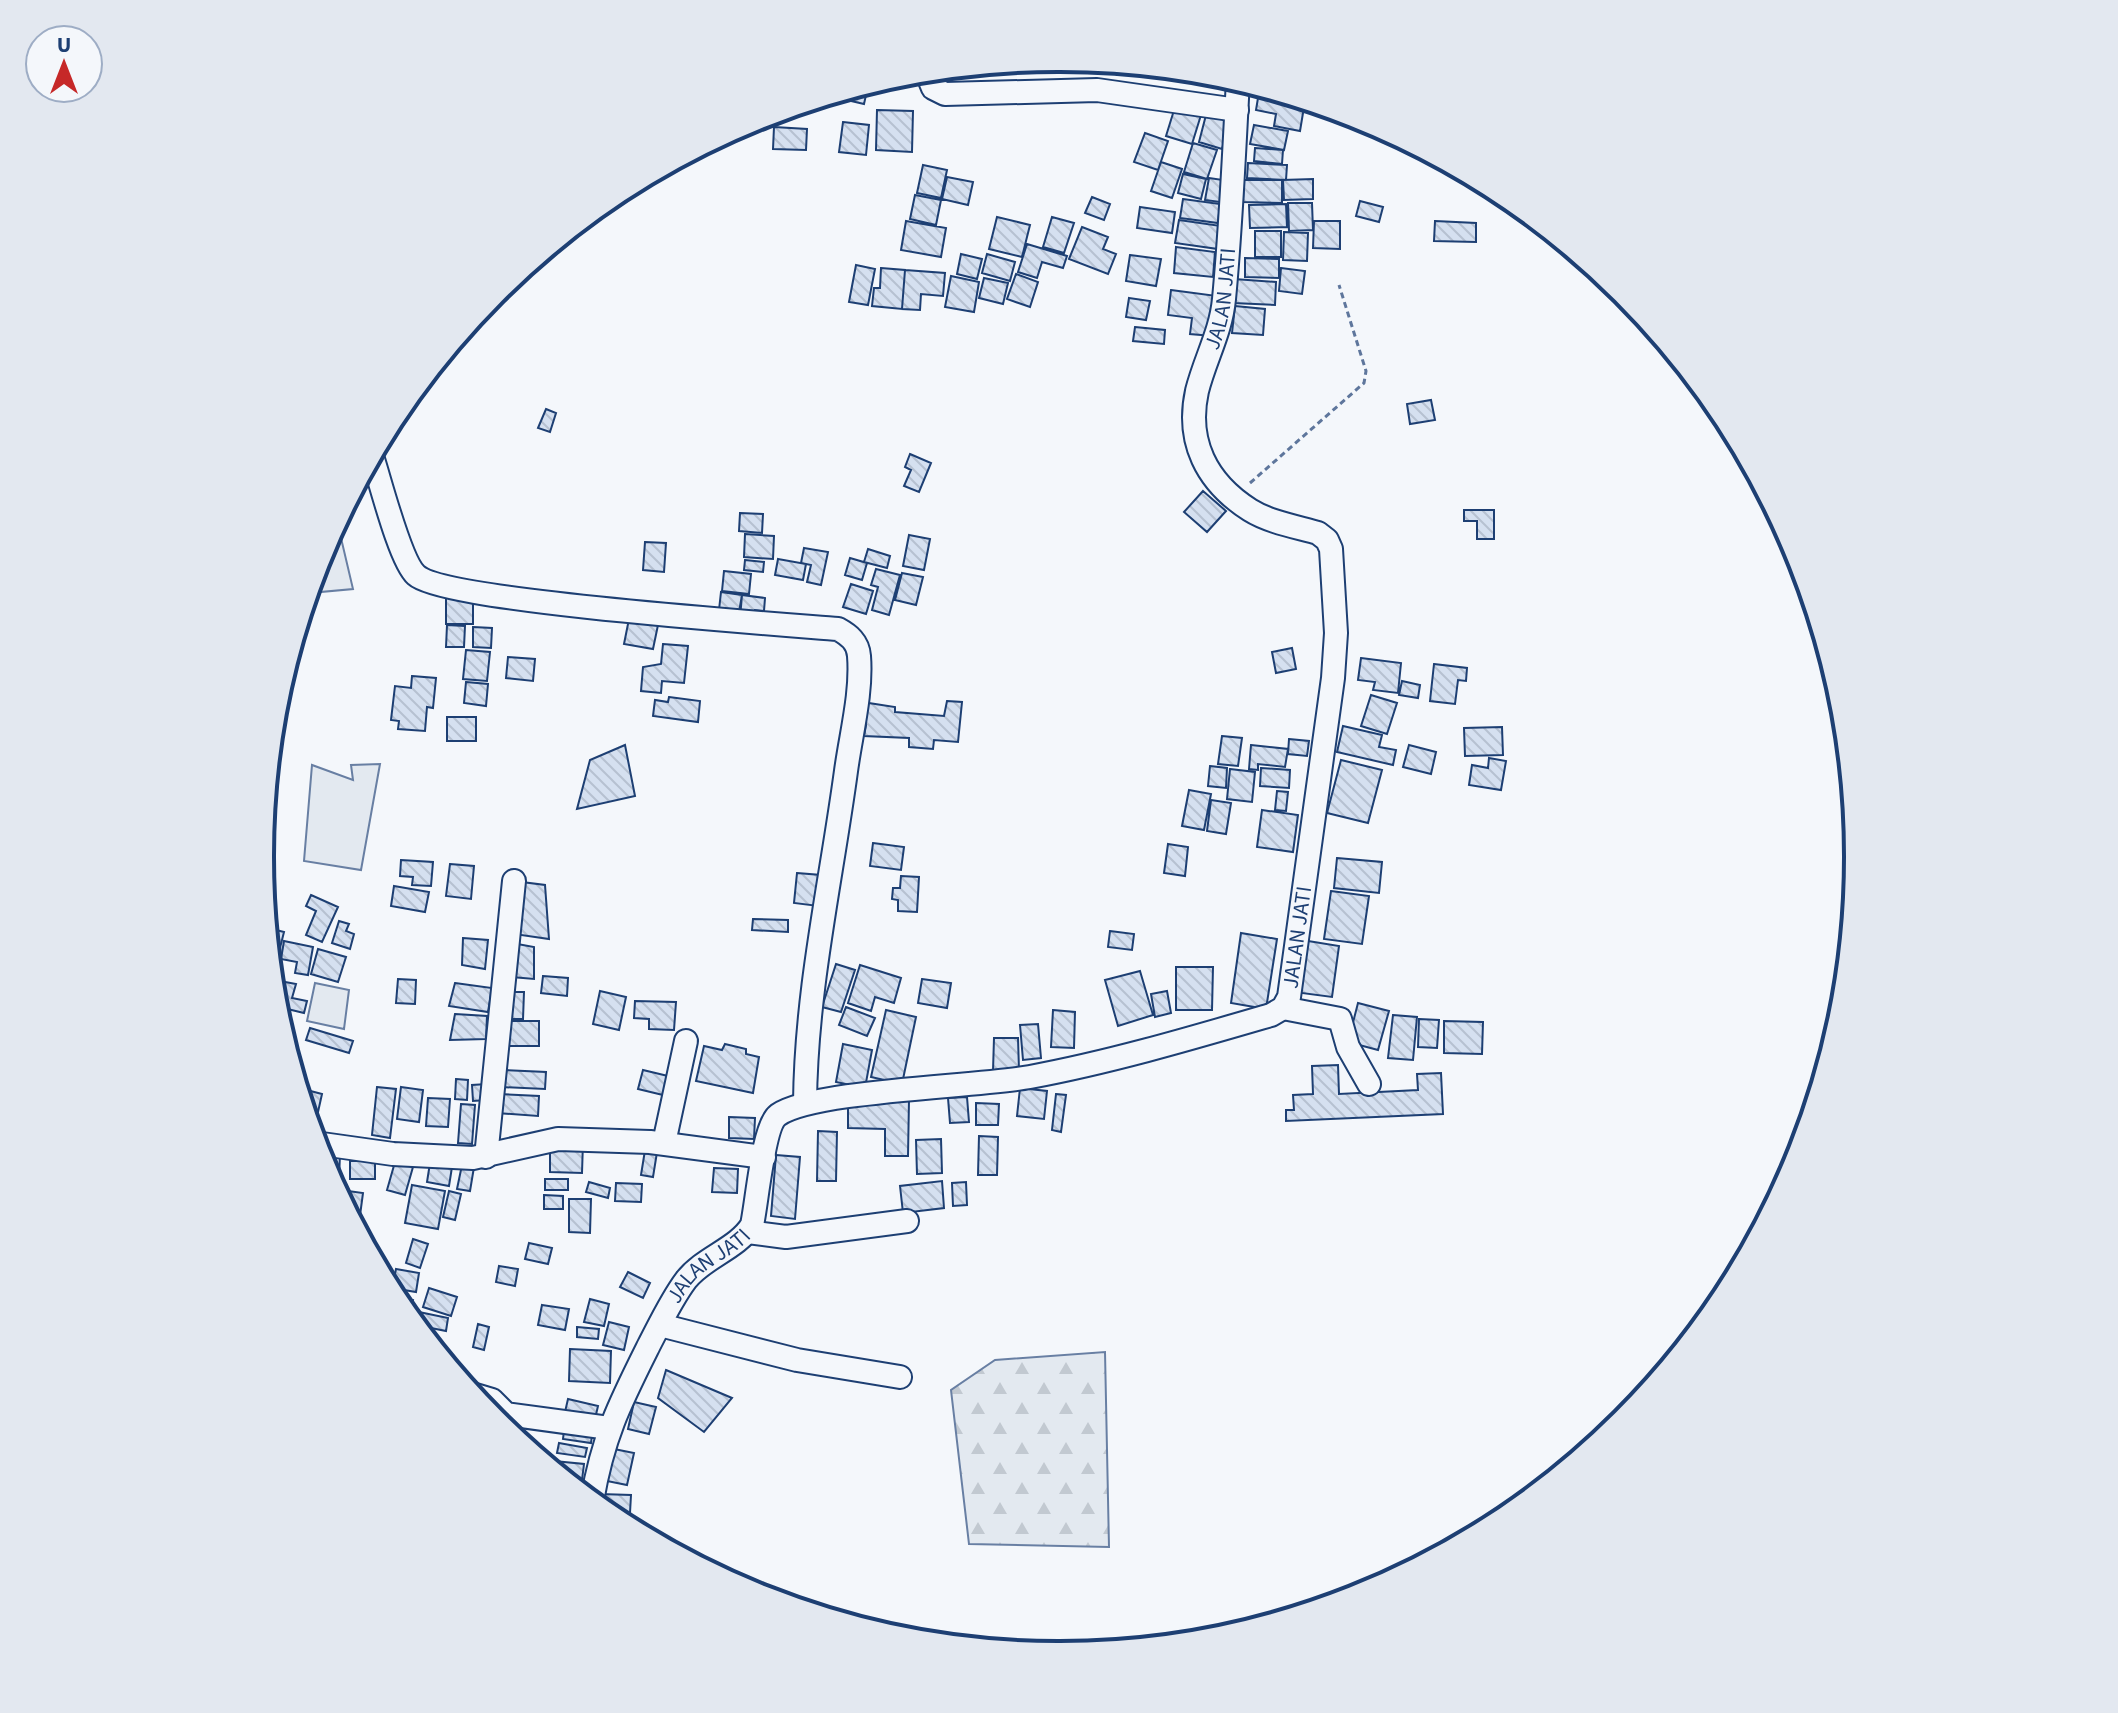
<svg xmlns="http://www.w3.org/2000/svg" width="2118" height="1713" viewBox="0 0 2118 1713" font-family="'Source Sans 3',sans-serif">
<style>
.grass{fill:#e3e9f0;stroke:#687fa3;stroke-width:2}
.forest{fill:url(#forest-firs);stroke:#687fa3;stroke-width:2}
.building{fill:url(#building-back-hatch);stroke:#1d3f73;stroke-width:2}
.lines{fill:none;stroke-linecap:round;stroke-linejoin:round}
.minor-casing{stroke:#1d3f73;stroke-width:26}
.path{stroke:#5e769c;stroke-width:3;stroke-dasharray:6 4;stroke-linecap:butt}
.minor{stroke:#f4f7fb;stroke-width:22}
.labels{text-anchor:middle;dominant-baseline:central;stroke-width:6;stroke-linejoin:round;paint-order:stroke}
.street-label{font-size:22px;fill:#1d3f73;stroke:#f4f7fb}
.rim{fill:none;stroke:#1d3f73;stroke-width:4}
</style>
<defs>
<pattern id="forest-firs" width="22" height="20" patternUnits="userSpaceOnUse" patternTransform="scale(2)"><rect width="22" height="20" fill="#e3e9f0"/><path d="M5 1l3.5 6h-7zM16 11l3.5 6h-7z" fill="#c2c9d1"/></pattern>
<pattern id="building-back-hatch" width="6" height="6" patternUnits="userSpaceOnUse" patternTransform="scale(2)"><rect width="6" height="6" fill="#d5e0f0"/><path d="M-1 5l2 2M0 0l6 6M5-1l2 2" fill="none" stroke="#b6c1d1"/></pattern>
</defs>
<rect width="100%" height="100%" fill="#f4f7fb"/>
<path class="grass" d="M337 521 353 589 309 593 321 551Z
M380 764 361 870 304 861 312 765 353 780 351 765Z
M315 983 349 990 344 1029 307 1021Z"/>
<path class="forest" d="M1105 1352 1109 1547 969 1544 951 1390 995 1360Z"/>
<path class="building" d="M865 85 868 86 864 104 834 97Z
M1259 92 1305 101 1300 131 1274 126 1276 114 1256 110Z
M1175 107 1201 115 1192 144 1166 136Z
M877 110 913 111 912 152 876 150Z
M1206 115 1230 121 1222 149 1199 142Z
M843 122 869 125 866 155 839 152Z
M1254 125 1288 131 1284 150 1250 144Z
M774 127 807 129 806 150 773 149Z
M1145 133 1168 141 1158 170 1134 162Z
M1193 143 1217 150 1207 179 1184 172Z
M1255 148 1283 150 1282 164 1254 161Z
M1161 162 1182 169 1172 198 1151 191Z
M1248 163 1287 165 1286 180 1247 178Z
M923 165 947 170 941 198 917 193Z
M1183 174 1206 179 1201 199 1178 193Z
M947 177 973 182 968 205 942 199Z
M1209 178 1223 180 1220 202 1205 200Z
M1313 179V199L1284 200 1283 180Z
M1244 180H1282V203L1243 202Z
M915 195 941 200 936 225 910 219Z
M1092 197 1110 204 1104 220 1085 213Z
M1183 199 1220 204 1218 223 1180 218Z
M1360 201 1383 207 1379 222 1356 216Z
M1288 203H1312L1313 230 1289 231Z
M1286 204 1287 227 1250 228 1249 205Z
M1140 207 1175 212 1172 233 1137 228Z
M997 217 1030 225 1022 257 989 249Z
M1052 217 1074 223 1064 253 1043 247Z
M1179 220 1221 226 1218 249 1175 243Z
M906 221 946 228 941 257 901 250Z
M1314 221H1340V249L1313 248Z
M1435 221 1476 223V242L1434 241Z
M1082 227 1108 237 1103 249 1116 254 1108 274 1069 259Z
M1255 231H1281V257H1255Z
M1284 232 1308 233 1307 261 1283 260Z
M1027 244 1067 256 1063 268 1042 262 1037 278 1018 272Z
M1176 247 1215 252 1213 277 1174 273Z
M961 254 982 259 977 279 957 274Z
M987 254 1015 262 1010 281 982 273Z
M1130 255 1161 259 1156 286 1126 281Z
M1245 258 1279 259V278L1245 277Z
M856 265 875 269 868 305 849 302Z
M881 268 905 270 902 309 872 306 874 288H880Z
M1281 268 1305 271 1302 294 1279 291Z
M905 270 945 273 943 296 921 294 920 310 902 309Z
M1016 274 1038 282 1030 307 1007 299Z
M951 276 979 282 974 312 945 307Z
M984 278 1008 283 1003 304 979 298Z
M1234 279 1276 282 1275 305 1233 303Z
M1171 290 1217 296 1212 336 1190 334 1192 318 1168 315Z
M1129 298 1150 301 1146 320 1126 317Z
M1235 306 1265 309 1263 335 1232 333Z
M1135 327 1165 330 1164 344 1133 341Z
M1431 400 1435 420 1410 424 1407 404Z
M546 409 556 413 550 432 538 428Z
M910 454 931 463 919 492 904 486 911 470 905 467Z
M1203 491 1226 511 1207 532 1184 512Z
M1464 510H1494V539H1477V521H1464Z
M740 513 763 514 762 533 739 531Z
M745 534 774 536 773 559 744 557Z
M909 535 930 539 924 570 903 566Z
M645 542 666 543 664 572 643 570Z
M804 548 828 552 821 585 807 582 811 565 801 563Z
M868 549 890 556 887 568 864 562Z
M850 558 867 563 862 580 845 575Z
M778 559 806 564 803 580 775 575Z
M745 560 764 562 763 572 744 570Z
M876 569 900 575 889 615 872 610 878 587 871 585Z
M724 571 751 574 749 594 722 591Z
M902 573 923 577 916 605 895 600Z
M851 584 873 591 866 614 843 607Z
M721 592 742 595 738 618 719 610Z
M446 595H473V624H446Z
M742 595 765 598 764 611 755 610 754 620 740 618Z
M629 619 658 625 653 649 624 644Z
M447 625 465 626 464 647H446Z
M473 627 492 628 491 648 473 647Z
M663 644 688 646 684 683 662 681 661 693 641 691 643 667 661 664Z
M1292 648 1296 669 1276 673 1272 652Z
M466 650 490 652 487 681 463 679Z
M508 657 535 659 533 681 506 678Z
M1361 658 1401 663 1398 693 1373 690 1375 682 1358 680Z
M1434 664 1467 668 1466 681 1458 680 1455 704 1430 701Z
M412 676 436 678 433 708 427 707 425 731 398 729 399 721 391 720 395 686 411 688Z
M1402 681 1420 685 1418 698 1399 695Z
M466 682 488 684 486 706 464 703Z
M1371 695 1397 703 1387 734 1361 726Z
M669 697 700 701 698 722 653 716 655 700 668 702Z
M947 701 962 702 958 742 934 740 933 749 909 747V738L864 736 866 725 859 724 862 702 895 707V712L944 716Z
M447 717H476V741H447Z
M1343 726 1382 735 1379 747 1396 750 1393 765 1337 752Z
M1502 727 1503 755 1465 756 1464 728Z
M1222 736 1242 738 1238 766 1218 764Z
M1289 739 1309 741 1307 756 1288 754Z
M625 745 635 796 577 809 590 760Z
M1251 745 1288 749 1285 767 1258 764V770L1249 769Z
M1409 745 1436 752 1431 774 1403 767Z
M1489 758 1506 761 1501 790 1469 785 1472 765 1488 768Z
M1341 760 1382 770 1368 823 1327 813Z
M1210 766 1227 768 1226 788 1208 786Z
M1261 768 1290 770 1289 788 1260 786Z
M1230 769 1255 772 1252 802 1227 799Z
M1189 790 1211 794 1204 830 1182 826Z
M1277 791 1288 792 1286 811 1275 810Z
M1211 800 1231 803 1226 834 1207 831Z
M1262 810 1298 815 1293 852 1257 847Z
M873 843 904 847 901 870 870 866Z
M1168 844 1188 847 1185 876 1164 873Z
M1337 858 1382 862 1379 893 1334 888Z
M401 860 433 862 431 886 412 885 413 877 400 876Z
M450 864 474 866 471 899 446 896Z
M797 873 821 875 818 906 794 903Z
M901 876 919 877 917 912 898 911V900L892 899 893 888H900Z
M514 881 545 885 549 939 514 934Z
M394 886 429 892 425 912 391 906Z
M1331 891 1369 896 1362 944 1324 939Z
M311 895 338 907 322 942 306 935 316 911 306 906Z
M753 919 788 920V932L752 930Z
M339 921 349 924 346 931 354 934 350 949 332 943Z
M268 928 284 932 277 960 271 958Z
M1110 931 1134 934 1132 950 1108 947Z
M1241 933 1277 939 1266 1009 1231 1003Z
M463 938 488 940 485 969 462 965Z
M1302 940 1339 946 1332 997 1294 992Z
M284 941 313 947 308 975 295 973 297 962 281 959Z
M512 943 534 947V979L512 977Z
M318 949 346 957 338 982 311 974Z
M836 964 855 970 841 1012 822 1007Z
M860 965 901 978 894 1003 875 997 871 1011 848 1003Z
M1176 967H1213L1212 1010H1176Z
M1140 971 1153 1015 1118 1026 1105 980Z
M543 976 568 978 567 996 541 993Z
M398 979 416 980 415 1004 396 1003Z
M922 979 951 983 947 1008 918 1003Z
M280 981 296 984 292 998 307 1001 304 1013 275 1006Z
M455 983 492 988 488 1012 449 1006Z
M600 991 626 997 619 1030 593 1024Z
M1167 991 1171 1013 1155 1017 1151 994Z
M506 992H524L523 1019H506Z
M635 1001 676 1002 674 1030 649 1029V1019L634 1018Z
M1358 1003 1389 1011 1378 1050 1348 1042Z
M846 1007 875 1018 867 1036 839 1025Z
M886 1010 916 1017 902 1084 871 1077Z
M1053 1010 1075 1012 1074 1048 1051 1047Z
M455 1014 487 1016 486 1039 450 1040Z
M1393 1015 1417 1017 1413 1060 1388 1058Z
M1419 1019 1439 1020 1437 1048 1418 1047Z
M505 1021H539V1046H504Z
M1444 1021 1483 1022 1482 1054 1444 1053Z
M1038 1024 1041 1058 1023 1060 1020 1025Z
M310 1028 353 1041 349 1053 306 1040Z
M994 1038H1018L1019 1070 993 1071Z
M725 1044 746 1049V1054L759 1057 753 1093 696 1081 704 1046 722 1050Z
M843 1044 872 1050 865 1088 836 1082Z
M1338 1065 1339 1094 1418 1090 1417 1074 1441 1073 1443 1114 1286 1121V1110H1294L1293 1095 1313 1094 1312 1066Z
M502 1070 546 1072 545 1089 501 1087Z
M643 1070 668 1076 663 1095 638 1089Z
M456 1079 468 1080 467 1100 455 1099Z
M487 1084V1100L473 1101 472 1085Z
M377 1087 396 1089 390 1138 372 1135Z
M401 1087 423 1090 419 1122 397 1119Z
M299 1088 322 1094 318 1112 305 1109Z
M1020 1088 1047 1091 1044 1119 1017 1116Z
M499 1094 539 1096 538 1116 497 1113Z
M1056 1094 1066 1095 1061 1132 1052 1130Z
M967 1097 969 1122 950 1123 948 1098Z
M428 1098 450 1099 448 1127 426 1126Z
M848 1099 909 1100 908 1156H885V1129L848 1128Z
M976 1103 999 1104 998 1125H976Z
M461 1104 475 1105 472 1144 458 1143Z
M729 1117 755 1118 754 1139 729 1138Z
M818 1131 837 1132 836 1181H817Z
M979 1136 998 1137 997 1175H978Z
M941 1139 942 1173 917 1174 916 1140Z
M550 1142H583L582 1173 550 1172Z
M646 1144 658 1146 653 1177 641 1175Z
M324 1153 340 1154 339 1180H331L323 1166Z
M776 1155 800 1157 795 1219 771 1216Z
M350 1161H375V1179H350Z
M395 1162 413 1167 405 1195 387 1190Z
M430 1163 452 1167 449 1186 427 1182Z
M462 1165 474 1167 470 1191 457 1189Z
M714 1168 738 1169 737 1193 712 1192Z
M545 1179H568V1190H545Z
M942 1181 944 1208 903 1213 900 1186Z
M589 1182 610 1188 608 1198 586 1192Z
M966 1182 967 1205 953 1206 952 1183Z
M616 1183 642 1184 641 1202 615 1201Z
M412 1185 445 1191 438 1229 405 1223Z
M348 1191 363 1193 359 1223 353 1222 346 1207Z
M449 1191 461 1194 455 1220 443 1217Z
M544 1195 563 1196V1209H544Z
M569 1199H591L590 1233 569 1232Z
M413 1239 428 1244 420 1268 406 1263Z
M529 1243 552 1248 548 1264 525 1259Z
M499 1266 518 1269 515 1286 496 1282Z
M396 1269 419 1273 416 1292 392 1288Z
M628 1272 650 1283 643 1298 620 1287Z
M429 1288 457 1297 451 1316 423 1307Z
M393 1297 413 1300 410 1318 395 1300Z
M590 1299 609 1304 604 1326 584 1322Z
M542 1305 569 1309 565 1330 538 1325Z
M419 1312 448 1318 446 1331 416 1325Z
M609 1322 629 1327 624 1350 603 1345Z
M478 1324 489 1327 484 1350 473 1347Z
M577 1327 599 1329 598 1339 577 1337Z
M570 1349 611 1351 610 1383 569 1381Z
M666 1370 732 1398 704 1432 658 1398Z
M568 1399 598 1406 595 1419 565 1412Z
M634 1402 656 1407 649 1434 628 1429Z
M565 1423 593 1427 591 1443 563 1439Z
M559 1443 587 1448 585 1457 557 1453Z
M614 1449 634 1453 627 1485 607 1481Z
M554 1461 584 1464 582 1480 565 1479 553 1469Z
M600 1494 631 1495 630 1513 605 1512 599 1507Z"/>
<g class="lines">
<defs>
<g id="minor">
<path d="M926 71 933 88 945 94 1097 90 1237 110"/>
<path d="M372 456C380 480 400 561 416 575 444 601 777 624 838 629 849 635 858 642 859 656 862 693 851 734 846 771 831 882 806 990 805 1103"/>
<path d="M1283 1008 1340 1019 1348 1047 1369 1084"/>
<path d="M315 1143 393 1154 473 1158 558 1139 650 1142 764 1157"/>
<path d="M664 1143 686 1041"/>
<path d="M486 1157 514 881"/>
<path d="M748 1232 786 1237 907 1221"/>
<path d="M660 1325 797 1360 900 1377"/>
<path d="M472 1394 492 1400 506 1414 609 1428"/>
<path id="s1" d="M592 1501C603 1436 620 1403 649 1345 660 1324 671 1300 686 1280 704 1257 737 1249 752 1225 757 1203 763 1126 778 1115 814 1090 976 1087 1030 1077 1111 1062 1192 1038 1271 1015L1283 1008 1289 997 1333 678 1336 633 1331 549 1327 540 1318 533C1297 527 1269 522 1250 510 1206 482 1186 441 1197 391 1205 359 1221 332 1224 299 1231 226 1234 153 1238 80"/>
</g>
</defs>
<use href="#minor" class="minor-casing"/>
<path class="path" d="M1250 483 1364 383 1366 371 1339 285
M261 862 267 864 266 908
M272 977 278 980 275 1000"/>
<use href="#minor" class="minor"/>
</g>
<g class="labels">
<g class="street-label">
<text stroke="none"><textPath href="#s1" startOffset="1754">JALAN JATI</textPath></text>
<text stroke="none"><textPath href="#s1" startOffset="1034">JALAN JATI</textPath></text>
<text stroke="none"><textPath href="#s1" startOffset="268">JALAN JATI</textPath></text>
</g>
</g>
<path d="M0 0H2118V1713H0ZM1058 72H1060A784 784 0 0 1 1844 856V857A784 784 0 0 1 1060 1641H1058A784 784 0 0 1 274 857V856A784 784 0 0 1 1058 72Z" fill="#e3e8f0" fill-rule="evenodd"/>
<path class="rim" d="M1058 72H1060A784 784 0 0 1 1844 856V857A784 784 0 0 1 1060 1641H1058A784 784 0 0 1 274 857V856A784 784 0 0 1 1058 72Z"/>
<g transform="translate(64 64)"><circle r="38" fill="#f4f7fb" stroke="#9eadc5" stroke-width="2"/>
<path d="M0-6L14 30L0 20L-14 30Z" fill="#c62828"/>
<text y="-12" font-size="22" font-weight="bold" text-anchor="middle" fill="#1d3f73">U</text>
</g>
</svg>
